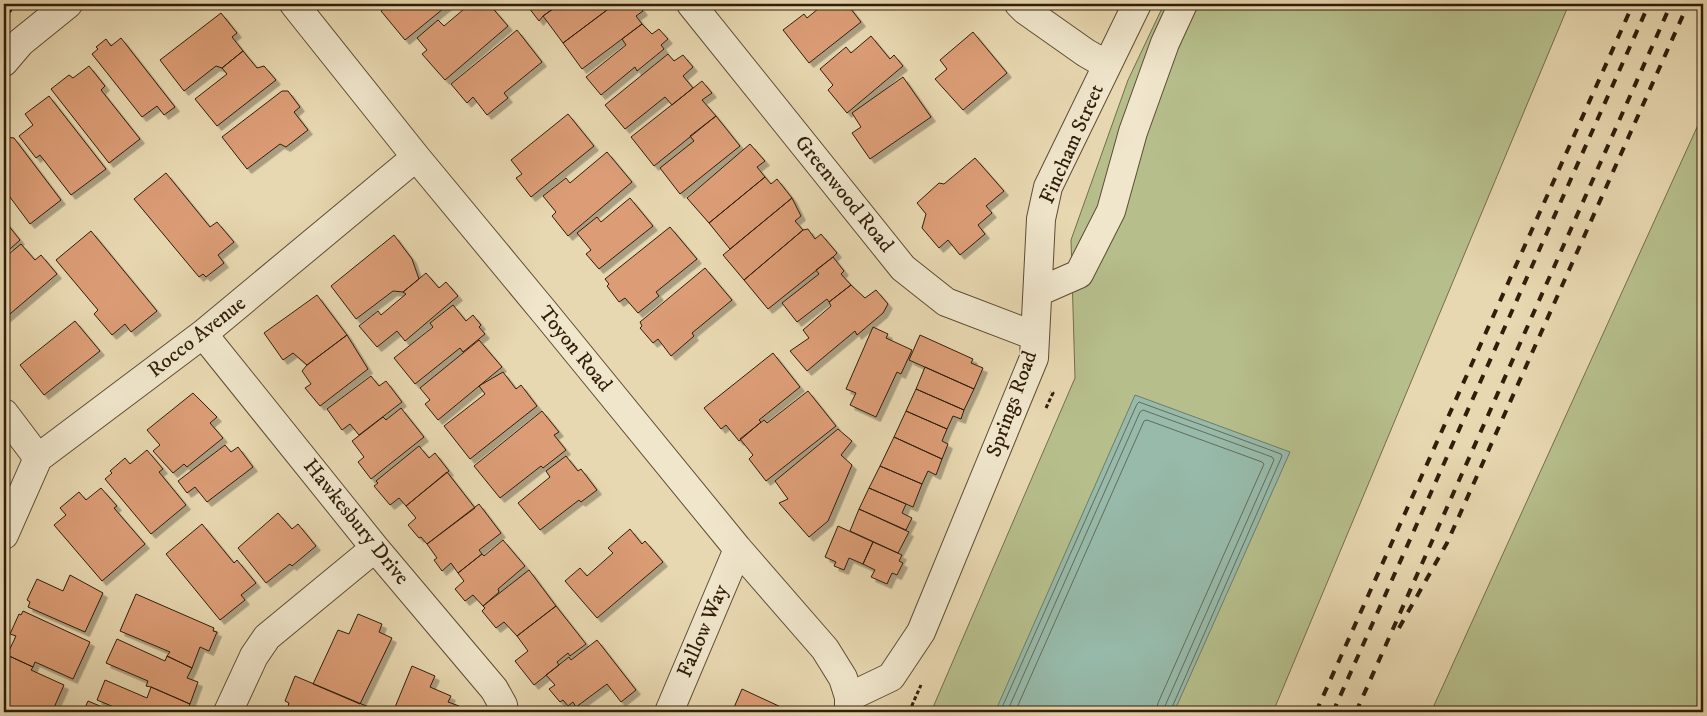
<svg xmlns="http://www.w3.org/2000/svg" width="1707" height="716" viewBox="0 0 1707 716" font-family="'IM FELL DW Pica',serif">
<style>
.green{fill:#b6bf8c;stroke:#736e4b}
.water{fill:#97baaa;stroke:#6e7c6a}
.lines{fill:none;stroke-linecap:round;stroke-linejoin:round}
.shore{stroke:#646c5a;stroke-width:1}
.building{fill:#dc9d76;stroke:#301e0a;filter:url(#shadow)}
.minor-casing{stroke:#5e4c34;stroke-width:30}
.path{stroke:#301e0a;stroke-width:3;stroke-dasharray:4 2.5;stroke-linecap:butt}
.minor{stroke:#f0e6cc;stroke-width:28}
.rail{stroke:#301e0a;stroke-width:4;stroke-dasharray:9 9;stroke-linecap:butt}
.labels{text-anchor:middle;dominant-baseline:central;stroke-width:4;stroke-linejoin:round;paint-order:stroke}
.street-label{font-size:21px;fill:#301e0a;stroke:#f0e6cc}
</style>
<defs>
<filter id="shadow"><feDropShadow dx="4.5" dy="4.5" stdDeviation="0" flood-color="#0004"/></filter>
</defs>
<rect width="100%" height="100%" fill="#e8d8b1"/>
<filter id="stains"><feTurbulence type="fractalNoise" baseFrequency=".004" numOctaves="4"/><feColorMatrix values="0 0 0 0 .2 0 0 0 0 .09 0 0 0 0 .02 0 0 0 .5 -.17"/></filter>
<radialGradient id="worn" r=".72"><stop offset=".6" stop-color="#630" stop-opacity="0"/><stop offset="1" stop-color="#630" stop-opacity=".3"/></radialGradient>
<path class="green" d="M1164 4H1569L1273 712H931L1075 378 1071 240 1128 80Z
M1703 114V712H1431Z"/>
<path class="water" d="M1135 395 1290 452 1174 712H995Z"/>
<g class="lines">
<path class="shore" d="M1000 712 1137 404 1139 402 1281 454 1282 456 1170 712
M1007 712 1140 412 1143 410 1272 457 1274 460 1165 706 1163 712
M1015 712 1144 421 1147 420 1262 462 1264 464 1158 703 1156 712"/>
</g>
<path class="building" d="M383 4H449L405 40 381 11 386 7Z
M470 4H489L508 26 445 80 422 54 427 50 417 38 438 20 444 26Z
M526 4H560L543 16 539 21Z
M560 4H615L563 43 543 16Z
M615 4H638L643 11 636 16 642 24 582 69 563 43Z
M824 4H847L861 22 809 63 783 30 804 14 807 18Z
M221 13 237 33 232 37 243 51 222 68 216 66 184 91 160 60Z
M642 24 652 34 659 29 668 39 661 45 664 49 637 71 635 67 601 95 586 77 626 45 622 39Z
M517 30 542 62 504 93 508 98 487 115 473 97 467 103 451 84Z
M973 32 1007 73 963 110 935 79 947 69 940 60Z
M871 36 890 59 894 55 903 66 847 113 828 90 833 85 820 69 846 47 851 53Z
M121 38 175 107 164 115 157 106 142 117 92 54 98 49 96 47 106 39 111 46Z
M243 51 257 68 264 66 276 80 217 126 195 99 227 74 222 68Z
M668 54 674 61 683 55 693 67 683 76 693 88 672 105 665 97 625 129 605 105Z
M89 66 105 86 101 90 140 139 109 163 51 89 69 75 73 78Z
M903 77 931 117 870 159 852 133 861 127 852 113Z
M702 81 712 93 702 100 716 116 654 166 631 137Z
M282 91H288L300 107 294 112 308 130 286 147 280 144 247 169 222 137Z
M49 96 106 169 71 195 40 155 36 158 19 136 33 125 25 114Z
M568 114 594 146 531 197 516 178 522 174 511 160Z
M716 116 740 146 680 194 660 168 694 141 690 136Z
M5 137 14 138 61 200 30 224 4 189V138Z
M750 144 765 161 757 167 765 177 709 223 687 198Z
M607 152 632 182 568 236 552 216 556 212 543 196 566 178 570 183Z
M975 158 1004 191 986 206 992 213 978 225 985 234 960 255 948 240 939 248 922 228 926 214 917 203 939 183 944 184Z
M166 173 210 227 217 222 234 242 218 255 224 263 206 277 203 274 199 277 134 199Z
M765 177 771 184 777 179 792 198 730 249 709 223Z
M630 198 653 226 599 269 586 254 591 250 577 233 597 217 601 222Z
M792 198 801 216 795 221 803 230 744 280 723 255Z
M4 220 20 240 10 249 6 244 4 247Z
M670 227 697 259 656 292 659 296 638 313 625 298 619 302 607 286 609 284 605 279Z
M808 229 815 239 821 234 837 253 833 257 768 309 744 280 803 230Z
M91 231 157 311 131 332 125 324 112 335 94 314 98 310 56 260Z
M394 235 412 259 419 279 403 292 393 291 356 319 331 286Z
M21 244 35 260 41 255 57 274 4 319V258Z
M833 257 844 271 841 274 851 285 829 302 827 299 797 322 782 303 819 274 816 270Z
M705 268 732 300 692 333 694 336 671 356 658 339 653 343 640 328 642 326 640 322Z
M426 273 439 288 446 282 458 296 405 341 397 331 377 347 359 326 378 311 381 315 406 294 403 292Z
M851 285 865 298 876 290 888 304 883 313 857 335 855 331 807 371 790 351 809 338 803 330 831 306 829 302Z
M317 295 347 335 307 365 293 353 283 360 264 333Z
M453 305 466 321 473 315 481 325 479 327 485 334 463 352 460 348 415 384 394 358 433 327 430 323Z
M75 321 100 351 44 395 20 365Z
M873 327 888 334 886 338 912 350 901 374 897 372 876 417 850 405 856 393 846 389Z
M347 335 368 369 320 406 305 388 311 384 302 371 307 365Z
M920 335 973 359 971 363 983 368 974 389 909 360Z
M479 340 502 367 438 420 425 404 430 400 420 388Z
M773 353 800 387 759 420 761 422 739 441 726 425 721 429 704 408Z
M925 367 974 389 964 410 916 389Z
M503 372 516 389 521 385 537 406 470 459 444 426 485 394 479 386Z
M371 376 379 386 386 381 402 402 359 435 350 424 342 430 327 409Z
M916 389 964 410 961 419 953 416 947 429 906 411Z
M808 391 836 426 766 481 749 459 753 455 740 439 764 420 767 423Z
M193 393 217 417 210 423 223 438 187 467 184 464 173 473 153 451 160 445 147 430Z
M401 408 424 437 371 479 358 462 364 457 352 441 383 417 386 420Z
M542 411 559 432 554 435 566 450 543 468 541 466 500 498 474 466Z
M906 411 947 429 942 441 948 444 942 459 894 437Z
M838 429 852 441 841 455 852 465 828 521 809 537 779 503 788 499 775 481Z
M894 437 942 459 936 475 928 471 922 484 880 466Z
M225 445 231 452 238 447 253 467 207 502 195 487 187 493 178 481Z
M419 446 429 458 435 453 449 471 406 506 399 498 390 505 374 486 378 483 376 481Z
M147 450 163 469 159 472 186 505 151 534 105 479 112 473 110 471 125 458 130 464Z
M566 456 578 471 581 469 597 490 581 502 579 500 540 530 518 503 550 477 546 471Z
M880 466 922 484 913 507 869 488Z
M447 472 475 508 427 544 421 537 419 538 408 525 416 518 406 506Z
M101 488 117 506 114 508 145 544 102 581 54 525 66 515 60 508 79 492 86 500Z
M869 488 906 504 902 513 912 518 906 530 859 509Z
M479 504 501 533 479 550 482 554 458 573 451 563 442 571 434 560 437 558 427 544Z
M859 509 909 532 898 553 850 531Z
M278 513 292 529 298 524 316 546 292 566 290 564 266 583 238 548Z
M202 524 234 563 237 560 256 583 241 595 245 600 220 620 166 554Z
M838 526 873 542 863 564 849 558 844 570 834 566 836 562 825 557Z
M630 529 642 544 645 541 663 562 597 618 565 581 580 568 587 576 613 553 608 548Z
M503 540 525 566 498 589 499 592 483 606 473 595 465 601 455 589 464 581 458 573 482 554 484 556Z
M873 542 902 555 899 561 903 563 897 575 892 573 887 584 871 577 875 570 863 564Z
M529 570 556 606 517 636 504 622 496 628 482 611 485 608 483 606Z
M70 575 103 593 85 632 28 607 30 602 27 600 37 579 63 591Z
M136 594 214 628 213 631 217 632 209 651 200 647 192 668 167 656 170 652 120 631Z
M556 606 586 644 570 656 568 653 557 662 559 665 534 685 515 661 528 651 517 636Z
M23 611 90 642 73 679 35 662 33 667 7 655 16 636 10 634 19 614 21 615Z
M358 614 382 624 379 632 392 638 360 704 313 684 338 630 349 634Z
M117 639 165 661 167 656 192 668 187 678 198 682 190 704 151 687 146 686 148 681 106 663Z
M597 640 636 690 621 702 607 684 576 707 573 702 568 706 563 700 560 702 549 689 555 685 546 675 569 657 571 660Z
M7 655 33 667 31 670 64 685 52 712H4V662Z
M412 666 435 676 430 687 451 696 448 702 459 706 457 710 462 712H393Z
M295 676 371 708 369 712H286L289 703 285 701Z
M105 680 147 698 151 687 190 704 186 712H126L97 700Z
M742 689 783 708 781 712H732Z
M88 701 114 712H83Z"/>
<g class="lines">
<defs>
<path id="minor" d="M294 4 416 157 546 314 738 549 825 649 843 678 849 697V712
M691 4 903 268 946 302 1035 336
M1019 4 1025 10 1086 53 1107 65
M4 62 21 42 68 4
M1038 292 1079 274 1111 211 1133 132 1165 43 1183 4
M203 334 375 548 494 689 503 705 504 712
M4 413 38 458
M4 535 38 458 203 334 416 157
M849 697 891 677 921 632 1034 358 1041 219 1048 187 1137 4
M228 712 254 656 267 637 375 548
M669 712 738 549"/>
</defs>
<use href="#minor" class="minor-casing"/>
<path class="path" d="M4 17 17 4
M1046 408 1053 393 1050 392
M909 712 921 685"/>
<use href="#minor" class="minor"/>
<path class="rail" d="M1399 628 1447 543 1688 4
M1316 712 1633 4
M1333 712 1649 4
M1356 712 1671 4"/>
</g>
<g class="labels">
<g class="street-label">
<text transform="translate(1072 144) rotate(-66)">Fincham Street</text>
<text transform="translate(844 194) rotate(51)">Greenwood Road</text>
<text transform="translate(197 337) rotate(-38)">Rocco Avenue</text>
<text transform="translate(575 349) rotate(51)">Toyon Road</text>
<text transform="translate(1012 404) rotate(-70)">Springs Road</text>
<text transform="translate(356 522) rotate(51)">Hawkesbury Drive</text>
<text transform="translate(703 631) rotate(-67)">Fallow Way</text>
</g>
</g>
<rect width="1707" height="716" fill="none" stroke="#e8d8b1" stroke-width="20"/>
<rect x="5" y="5" width="1697" height="706" fill="none" stroke="#301e0a" stroke-width="2.5"/>
<rect x="10" y="10" width="1687" height="696" fill="none" stroke="#301e0a"/>
<rect width="100%" height="100%" filter="url(#stains)"/>
<rect width="100%" height="100%" fill="url(#worn)"/>
</svg>
